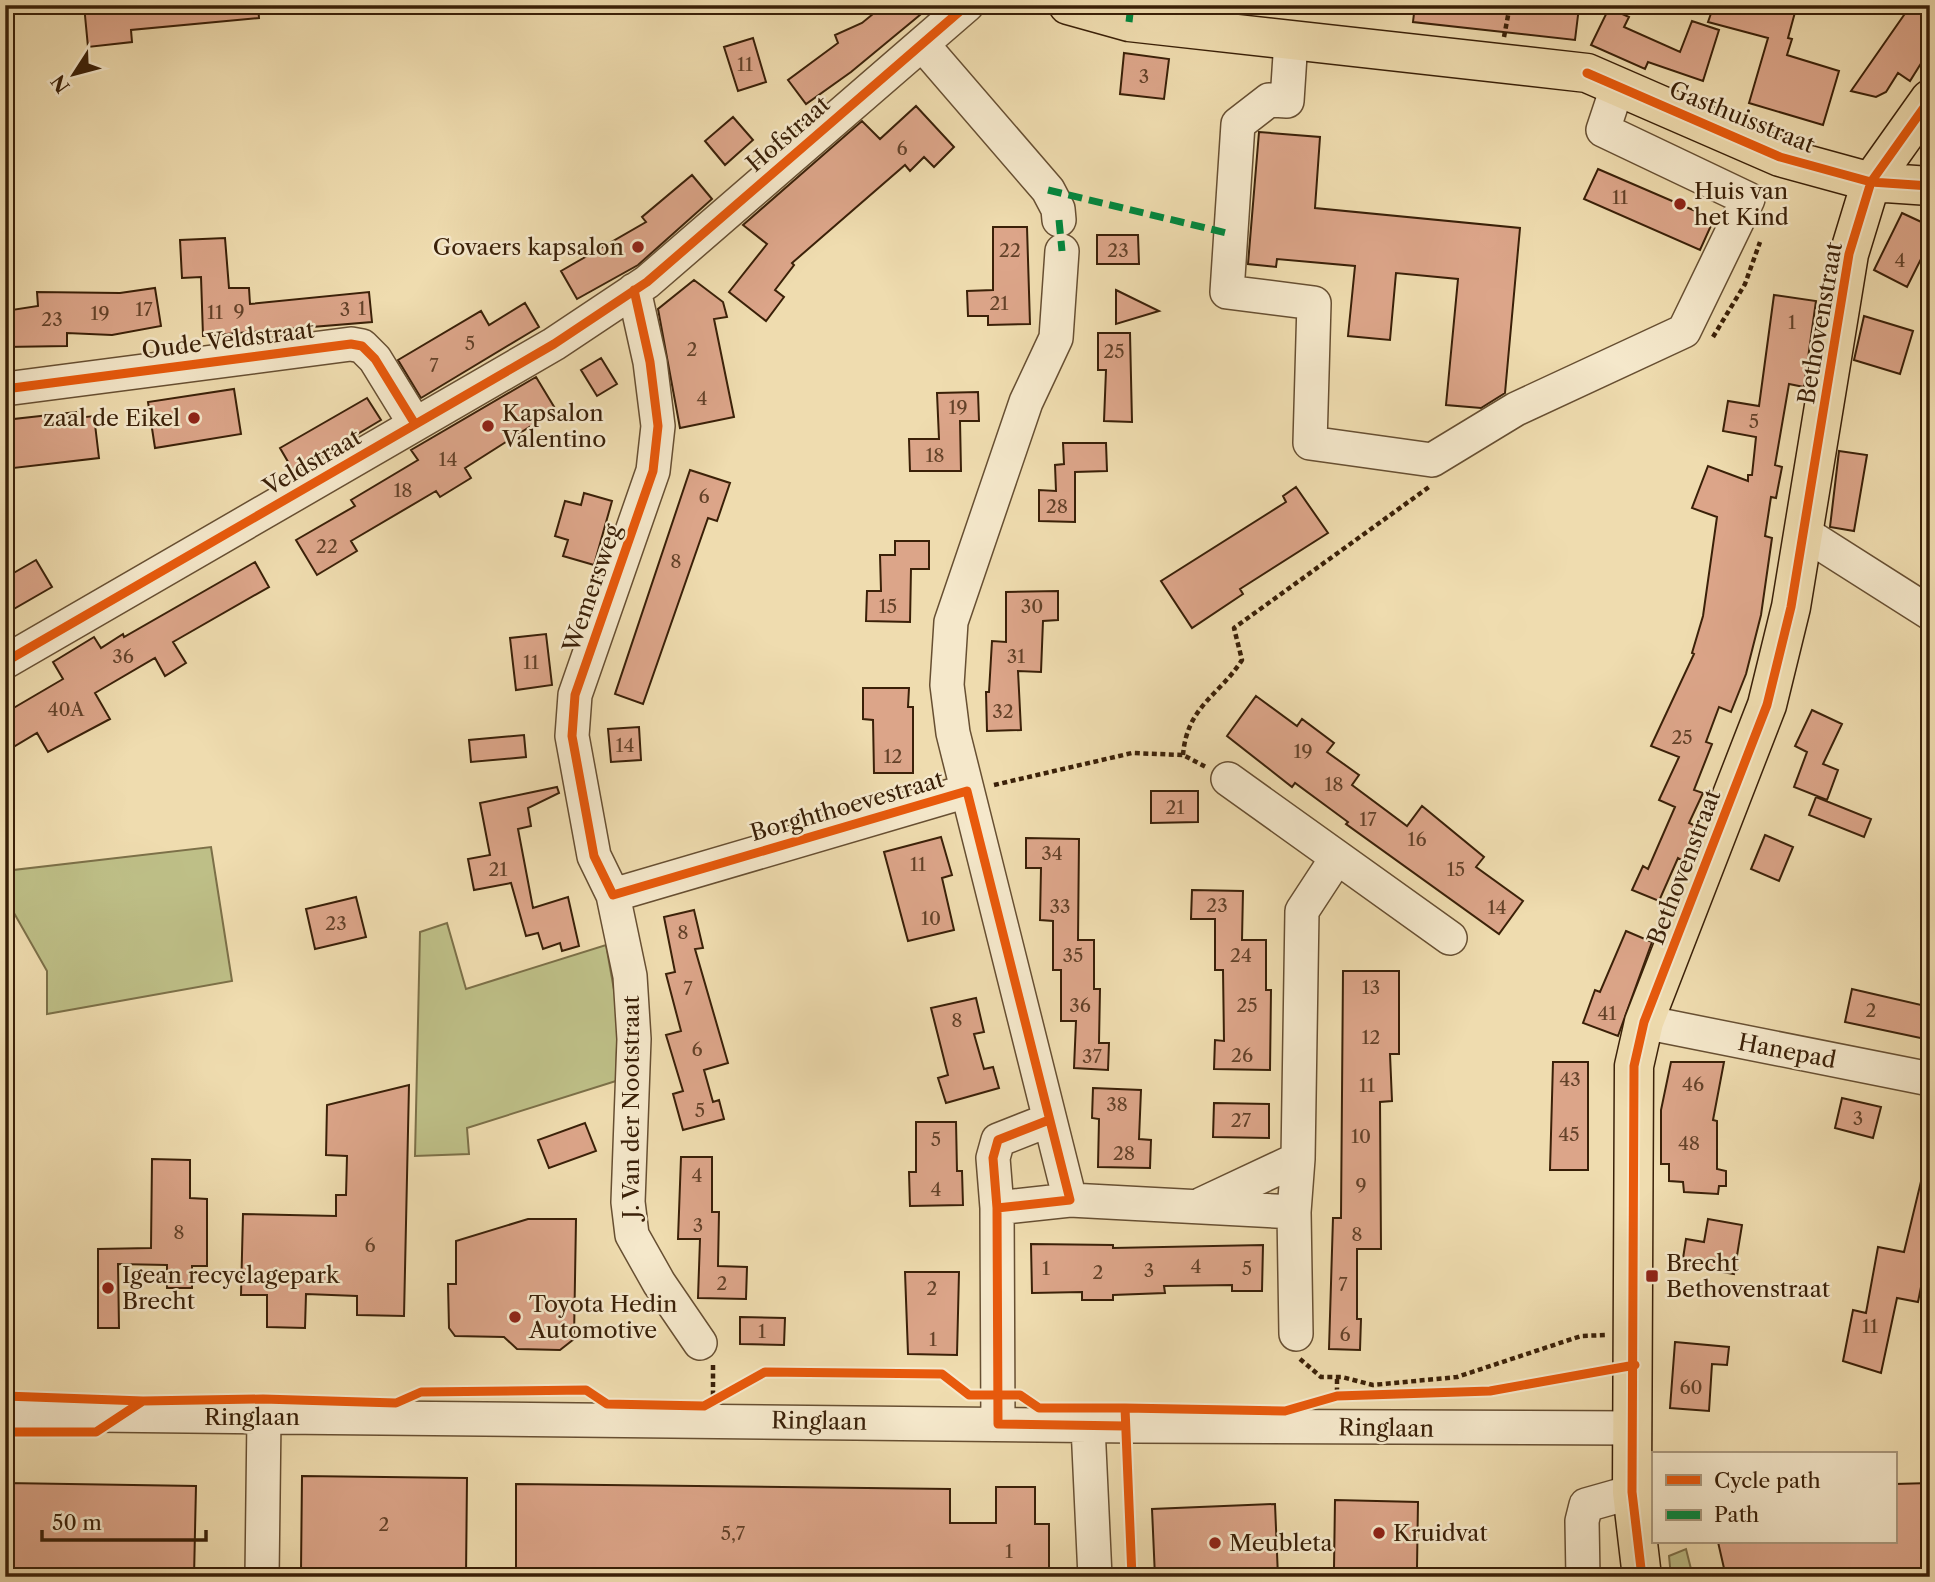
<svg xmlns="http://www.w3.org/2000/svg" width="1935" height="1582" viewBox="0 0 1935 1582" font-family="'Libre Caslon Text',serif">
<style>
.green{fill:#bebf87;stroke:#7c7048;stroke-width:2}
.building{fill:#dca589;stroke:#3a2008;stroke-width:2}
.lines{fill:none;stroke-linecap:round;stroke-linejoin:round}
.minor-casing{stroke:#674f32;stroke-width:36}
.major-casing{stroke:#3a2008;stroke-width:41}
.path{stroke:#3a2008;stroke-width:4.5;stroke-dasharray:5 3.5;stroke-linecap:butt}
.minor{stroke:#f5e8cb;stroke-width:33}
.major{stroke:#efdcaf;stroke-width:38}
.quiet{stroke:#00873e;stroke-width:7;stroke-dasharray:14 7;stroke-linecap:butt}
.cycleway-casing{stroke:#f5e8cb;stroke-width:13}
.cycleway{stroke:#e8590c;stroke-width:9}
.poi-dot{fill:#8f2418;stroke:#f5e8cb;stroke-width:2.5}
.labels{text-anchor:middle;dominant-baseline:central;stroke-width:5;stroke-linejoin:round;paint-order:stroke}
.number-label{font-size:19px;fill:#624128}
.street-label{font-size:23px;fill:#3a2008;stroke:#f5e8cb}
.poi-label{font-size:23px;fill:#3a2008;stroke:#f5e8cb;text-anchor:start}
</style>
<rect width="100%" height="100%" fill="#efdcaf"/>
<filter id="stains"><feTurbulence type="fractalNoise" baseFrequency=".00286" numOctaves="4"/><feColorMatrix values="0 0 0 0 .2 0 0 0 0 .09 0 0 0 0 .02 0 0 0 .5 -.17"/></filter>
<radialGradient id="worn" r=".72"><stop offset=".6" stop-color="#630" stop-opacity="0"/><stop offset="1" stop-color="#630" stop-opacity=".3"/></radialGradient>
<path class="green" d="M211 847 232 981 47 1014V971L6 899 5 871Z
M447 923 466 989 606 945 618 1012 616 1081 467 1128 469 1154 415 1156 420 932Z
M1686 1549 1693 1577H1671L1669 1556Z"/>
<path class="building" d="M84 5H258L259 18 131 30 132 42 88 47Z
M884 5H932L851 72 806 104 788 80 838 43 835 35 862 23Z
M1415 5H1565L1579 7 1575 40 1413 22Z
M1714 5H1797L1788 38 1792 39 1787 55 1839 71 1823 125 1749 103 1768 38 1708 22Z
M1911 5H1930V49L1910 81 1898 73 1886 92 1876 97 1851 91Z
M1609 8 1629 17 1624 27 1680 52 1692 21 1719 30 1703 81 1648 62 1645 69 1591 45Z
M753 38 766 82 738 91 724 47Z
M1124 53 1169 59 1164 99 1120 94Z
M916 106 954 147 934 167 924 157 910 171 905 165 792 263 794 265 775 290 784 297 766 321 729 292 767 244 743 225 862 121 880 139Z
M733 117 753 140 725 165 705 141Z
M1259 132 1320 137 1315 208 1520 228 1505 393 1481 408 1446 405 1458 279 1396 273 1390 340 1348 336 1355 266 1277 259 1276 267 1248 264Z
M1598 169 1714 219 1700 250 1584 199Z
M692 175 712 199 638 265 577 299 561 271 646 222 642 217Z
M1902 213 1930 226V241L1907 287 1874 270Z
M993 227H1027L1030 324 988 325V316H968L967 291 993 290Z
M1097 235H1138L1139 264H1097Z
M225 238 229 288H249L250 304 369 292 372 322 203 336 201 277 182 278 180 240Z
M694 280 723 302 727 317 714 319 734 417 680 428 658 309Z
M155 288 161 326 112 335 67 333V346L5 347V311L38 306 37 292 120 293Z
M1116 290 1159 311 1116 324Z
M1774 295 1816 301 1804 387 1789 384 1775 465 1782 467 1776 498 1771 497 1765 536 1772 538 1761 615 1746 674 1731 712 1719 707 1706 742 1712 744 1694 790 1703 793 1689 823 1696 826 1683 861 1678 858 1659 901 1632 890 1643 866 1648 869 1675 807 1659 800 1679 757 1651 746 1694 654 1692 653 1703 616 1717 517 1692 508 1708 466 1748 481V475H1752L1756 437 1723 431 1728 401 1759 406Z
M525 303 539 327 421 398 398 360 481 311 489 325Z
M1864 316 1913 331 1900 374 1854 360Z
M1098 333H1130L1132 422 1104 421 1106 370H1098Z
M601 358 617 384 597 396 581 370Z
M536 377 556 410 465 468 471 478 440 497 436 491 351 541 357 551 317 575 296 540 355 506 351 500 418 460 411 450Z
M234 389 241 434 155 448 148 402Z
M978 392 979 421H960L961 471H910L909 439H939L937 393Z
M367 398 381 420 294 472 280 448Z
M76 412 77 418 94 416 99 458 5 469V420Z
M1063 443H1106L1107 471 1075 472V522L1039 521V490L1056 491 1055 465 1064 464Z
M1839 451 1867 455 1854 531 1830 527Z
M690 470 730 483 717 521 708 518 643 704 615 694Z
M1296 487 1328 533 1240 589 1243 594 1192 628 1161 581 1286 502 1283 496Z
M584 493 612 501 594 565 563 556 568 540 555 536 565 501 581 505Z
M895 541H929V569H911L910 622 866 621 867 591H881L880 555H895Z
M36 560 52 587 5 614V578Z
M255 562 269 587 173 642 186 663 165 676 155 658 95 693 110 719 48 752 37 733 5 752V713L63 679 53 662 94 637 101 648 123 634 124 637Z
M1058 591V620L1043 621 1041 672 1018 671 1021 730 987 731 986 692H989L992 641 1006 642V592Z
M546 634 552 685 516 690 510 638Z
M863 688H909L908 707H913V773H874L873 720 863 719Z
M1256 696 1297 726 1302 719 1334 743 1327 752 1359 775 1352 785 1407 826 1422 806 1484 857 1476 867 1523 901 1499 934 1346 824 1348 822 1295 783 1292 787 1227 736Z
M1812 710 1842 724 1823 764 1838 770 1827 800 1794 787 1807 752 1795 746Z
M639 727 641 760 611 762 608 729Z
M524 735 526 757 471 762 469 740Z
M557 787 559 793 528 808 531 826 518 829 533 908 568 897 579 946 562 951 560 943 543 949 538 933 526 936 511 883 474 890 468 859 490 855 480 803Z
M1151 791H1198V822L1151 823Z
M1816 797 1871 819 1864 837 1809 815Z
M1765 835 1793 847 1779 881 1751 869Z
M941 837 952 875 942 878 954 930 908 941 884 852Z
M1026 838 1079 839 1078 940H1094V989H1100L1099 1043H1109L1108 1070 1074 1068 1076 1021H1061V970H1053V921L1040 920 1041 868H1026Z
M1192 890 1243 891 1242 940H1266V990H1271L1270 1070 1214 1069 1215 1040 1224 1041 1223 970H1215V919H1191Z
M356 897 366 937 315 949 306 909Z
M694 910 703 948 695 949 728 1063 704 1070 713 1102 719 1100 724 1119 683 1130 673 1094 683 1091 666 1035 681 1031 666 974 675 972 664 917Z
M1626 931 1652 942 1618 1036 1583 1023 1595 990 1600 992Z
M1343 971H1399V1054H1390L1392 1101 1380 1102 1381 1249H1357V1319H1361L1360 1350 1329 1349 1333 1218H1341Z
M1852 989 1930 1007V1040L1845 1022Z
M976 998 984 1032 974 1034 984 1069 993 1067 999 1088 946 1103 938 1078 948 1075 931 1008Z
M1553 1062H1588V1170H1550Z
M1671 1062H1724L1713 1120 1717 1121V1169L1726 1171V1186H1719L1718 1194 1684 1192 1683 1182 1669 1181V1164H1661V1110Z
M409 1085 404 1316 357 1315V1296L306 1294 305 1328 267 1327V1295H241L243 1214 336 1216V1195H346L347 1156 326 1155 327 1105Z
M1093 1088 1141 1090 1139 1139 1151 1140 1150 1168 1098 1167 1099 1119 1092 1118Z
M1842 1098 1881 1107 1873 1138 1835 1128Z
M1214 1103 1269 1104V1138L1213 1137Z
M916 1122H956L957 1171H962L963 1205 910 1206 909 1172H916Z
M585 1123 596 1151 549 1168 538 1140Z
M681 1157H712V1212H719L718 1266 747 1267 746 1299 698 1298 700 1239H678Z
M152 1159 190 1160V1198L207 1199V1266H192V1288H167V1265L118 1264 119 1328H98V1249L151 1248Z
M1923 1173 1930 1174V1242L1918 1302 1897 1298 1881 1373 1843 1361 1853 1310 1866 1313 1878 1247 1904 1252Z
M528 1219H576L574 1339 560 1350 517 1349 504 1337 455 1336 449 1328 448 1284H456V1241Z
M1708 1219 1742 1225 1734 1274 1682 1265 1686 1239 1704 1242Z
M1031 1244 1113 1245V1248L1263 1245 1262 1291H1232V1285L1164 1286 1165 1293 1113 1295V1300H1082V1292L1032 1293Z
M905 1272H959L957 1355 908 1354Z
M740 1317 785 1318 784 1345 740 1344Z
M1675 1342 1729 1347 1727 1365 1712 1364 1709 1411 1670 1408Z
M302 1476 467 1478 466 1577H318V1571H301Z
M5 1483 196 1486 194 1577H5Z
M1930 1483V1577H1726L1718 1542H1895V1484Z
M516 1484 950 1489V1523H996V1487H1035V1524H1049V1577H516Z
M1335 1500 1418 1502 1417 1568H1334Z
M1275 1504 1278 1577H1155L1152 1509Z"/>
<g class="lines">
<defs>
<path id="minor" d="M1291 40 1287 101 1269 100 1238 124 1227 292 1314 303 1310 443 1432 460 1516 409 1684 331 1748 199 1603 130 1617 88
M922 44 1048 190 1058 209 1059 220
M1062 251 1056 338 1026 402 951 622 947 685 953 733 1070 1200
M634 290 650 362 658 426 653 471 575 695 572 736 594 856 613 895 630 976 634 1039 628 1202 632 1235 659 1283 700 1343
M5 389 351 344 362 346 375 359 415 424
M1804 533 1930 613
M5 662 554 344 647 282 967 5
M1228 779 1450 938
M613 895 967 791
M1644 1022 1930 1079
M1202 1204 1298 1159
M997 1208 1070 1200 1294 1212
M1296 1334 1294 1212 1298 1159 1302 911 1336 859
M5 1414 1135 1426 1633 1428
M998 1424 997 1208 993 1158 998 1140 1049 1120
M1088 1426 1095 1577
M262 1577 264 1417
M1583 1577 1582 1521 1586 1505 1632 1492"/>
<path id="major" d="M1068 5 1129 22 1587 73 1780 157 1871 182 1930 186
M1642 1577 1632 1492 1634 1066 1644 1022 1767 705 1791 607 1849 254 1871 182 1930 99"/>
</defs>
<use href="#minor" class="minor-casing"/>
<use href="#major" class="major-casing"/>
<path class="path" d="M1504 37 1510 5
M1713 337 1745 284 1760 242
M1183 755C1187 706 1219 696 1242 660L1234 628 1429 487
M994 785 1132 753 1183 755 1206 767
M1300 1359 1321 1377H1342L1373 1385 1457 1377 1581 1336 1606 1335
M713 1365V1398
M1337 1401V1377"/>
<use href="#minor" class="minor"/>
<use href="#major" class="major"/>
<path class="quiet" d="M1129 22 1131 5
M1048 190 1231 234
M1059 220 1062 251"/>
<defs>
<path id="cycleway" d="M1587 73 1780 157 1871 182 1930 186
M634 290 650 362 658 426 653 471 575 695 572 736 594 856 613 895 967 791 1070 1200 997 1208
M5 389 351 344 362 346 375 359 415 424
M5 662 554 344 647 282 967 5
M1049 1120 998 1140 993 1158 997 1208 998 1424 1125 1426
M5 1396 143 1401 263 1399 396 1403 421 1392 586 1390 607 1404 704 1406 765 1372 942 1374 969 1395H1020L1039 1408H1125
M5 1432H96L143 1401
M1132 1577 1125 1408 1285 1411 1337 1396 1490 1391 1635 1365
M1642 1577 1632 1492 1634 1066 1644 1022 1767 705 1791 607 1849 254 1871 182 1930 99"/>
</defs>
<use href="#cycleway" class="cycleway-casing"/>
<use href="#cycleway" class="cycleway"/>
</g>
<g class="poi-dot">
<circle cx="1680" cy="204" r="7"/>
<circle cx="638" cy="247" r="7"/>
<circle cx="194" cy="418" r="7"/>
<circle cx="488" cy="426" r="7"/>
<rect x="1645" y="1269" width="14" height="14" rx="3.5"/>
<circle cx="108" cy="1288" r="7"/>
<circle cx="515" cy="1317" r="7"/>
<circle cx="1379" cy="1533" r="7"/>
<circle cx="1215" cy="1543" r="7"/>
</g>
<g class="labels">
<g class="number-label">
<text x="745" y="64">11</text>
<text x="1144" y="76">3</text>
<text x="902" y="148">6</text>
<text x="1620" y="197">11</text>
<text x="1010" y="250">22</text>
<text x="1118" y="250">23</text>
<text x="1900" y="260">4</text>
<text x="999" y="303">21</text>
<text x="362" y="308">1</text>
<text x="144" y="309">17</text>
<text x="345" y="309">3</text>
<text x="239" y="311">9</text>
<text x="215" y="312">11</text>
<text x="100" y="313">19</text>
<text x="52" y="319">23</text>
<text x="1792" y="322">1</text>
<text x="470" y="343">5</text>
<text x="692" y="349">2</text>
<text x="1114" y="351">25</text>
<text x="434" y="365">7</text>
<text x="702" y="398">4</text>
<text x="958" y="407">19</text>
<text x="1754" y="421">5</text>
<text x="935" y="455">18</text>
<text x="448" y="459">14</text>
<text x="403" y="490">18</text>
<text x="704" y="496">6</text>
<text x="1057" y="506">28</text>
<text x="327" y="546">22</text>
<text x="676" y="561">8</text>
<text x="888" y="606">15</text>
<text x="1032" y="606">30</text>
<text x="123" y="656">36</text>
<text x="1016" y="656">31</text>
<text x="531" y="662">11</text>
<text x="66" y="709">40A</text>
<text x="1003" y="711">32</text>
<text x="1682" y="737">25</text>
<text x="625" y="745">14</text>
<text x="1303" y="751">19</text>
<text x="893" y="756">12</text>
<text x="1334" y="784">18</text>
<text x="1175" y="807">21</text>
<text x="1368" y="819">17</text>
<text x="1417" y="839">16</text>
<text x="1052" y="853">34</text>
<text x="918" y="864">11</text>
<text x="498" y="869">21</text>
<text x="1456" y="869">15</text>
<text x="1217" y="905">23</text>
<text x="1060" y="906">33</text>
<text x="1497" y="907">14</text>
<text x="931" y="918">10</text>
<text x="336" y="923">23</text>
<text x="683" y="932">8</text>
<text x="1073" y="955">35</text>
<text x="1241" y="955">24</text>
<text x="1371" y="987">13</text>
<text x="688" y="988">7</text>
<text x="1080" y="1005">36</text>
<text x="1247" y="1005">25</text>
<text x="1871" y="1010">2</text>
<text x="1607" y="1013">41</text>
<text x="957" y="1020">8</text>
<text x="1371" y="1037">12</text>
<text x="697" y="1049">6</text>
<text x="1242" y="1055">26</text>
<text x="1092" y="1056">37</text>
<text x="1570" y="1079">43</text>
<text x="1693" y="1084">46</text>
<text x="1367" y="1085">11</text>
<text x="1117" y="1104">38</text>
<text x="700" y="1110">5</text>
<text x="1858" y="1118">3</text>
<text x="1241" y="1120">27</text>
<text x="1569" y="1134">45</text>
<text x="1361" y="1136">10</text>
<text x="936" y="1139">5</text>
<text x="1689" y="1143">48</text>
<text x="1124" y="1153">28</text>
<text x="697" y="1175">4</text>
<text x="1361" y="1185">9</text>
<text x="936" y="1189">4</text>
<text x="698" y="1225">3</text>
<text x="179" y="1232">8</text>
<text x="1357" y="1234">8</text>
<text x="370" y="1245">6</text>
<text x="1196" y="1266">4</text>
<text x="1046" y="1268">1</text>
<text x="1247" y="1268">5</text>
<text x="1149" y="1270">3</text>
<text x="1098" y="1272">2</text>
<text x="722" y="1283">2</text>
<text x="1343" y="1284">7</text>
<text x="932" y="1288">2</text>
<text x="1870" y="1326">11</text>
<text x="762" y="1331">1</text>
<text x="1345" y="1334">6</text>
<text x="933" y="1339">1</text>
<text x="1691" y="1387">60</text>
<text x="384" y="1524">2</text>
<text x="733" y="1533">5,7</text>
<text x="1009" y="1551">1</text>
</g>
<g class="street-label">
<text transform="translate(1742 117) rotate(22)">Gasthuisstraat</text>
<text transform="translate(788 134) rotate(-41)">Hofstraat</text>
<text transform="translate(1820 323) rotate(-80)">Bethovenstraat</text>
<text transform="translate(228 340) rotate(-7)">Oude Veldstraat</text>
<text transform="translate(312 462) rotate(-30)">Veldstraat</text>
<text transform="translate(592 588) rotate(-71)">Wemersweg</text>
<text transform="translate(847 806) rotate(-16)">Borghthoevestraat</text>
<text transform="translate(1684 867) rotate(-69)">Bethovenstraat</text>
<text transform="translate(1787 1051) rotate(11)">Hanepad</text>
<text transform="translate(631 1107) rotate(-90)">J. Van der Nootstraat</text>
<text x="252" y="1417">Ringlaan</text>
<text transform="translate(819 1421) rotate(1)">Ringlaan</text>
<text transform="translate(1386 1428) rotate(1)">Ringlaan</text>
</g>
<g class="poi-label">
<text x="1694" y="191">Huis van<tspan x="1694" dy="26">het Kind</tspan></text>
<text x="624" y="247" text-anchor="end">Govaers kapsalon</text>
<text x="502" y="413">Kapsalon<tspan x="502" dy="26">Valentino</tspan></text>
<text x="180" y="418" text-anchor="end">zaal de Eikel</text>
<text x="1666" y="1263">Brecht<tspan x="1666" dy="26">Bethovenstraat</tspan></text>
<text x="122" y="1275">Igean recyclagepark<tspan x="122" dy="26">Brecht</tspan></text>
<text x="529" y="1304">Toyota Hedin<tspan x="529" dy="26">Automotive</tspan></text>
<text x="1393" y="1533">Kruidvat</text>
<text x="1229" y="1543">Meubleta</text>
</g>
</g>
<rect width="1935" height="1582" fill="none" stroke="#efdcaf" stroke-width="28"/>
<rect x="7" y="7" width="1921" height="1568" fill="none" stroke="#3a2008" stroke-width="3.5"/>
<rect x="14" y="14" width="1907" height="1554" fill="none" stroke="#3a2008" stroke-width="2"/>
<rect x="1652" y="1452" width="245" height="91" fill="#f5e8cb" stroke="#aa987d" stroke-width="2"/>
<rect x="1666" y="1475" width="35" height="10" fill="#e8590c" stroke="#aa987d" stroke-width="2"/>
<text x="1714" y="1488" font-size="21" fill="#3a2008">Cycle path</text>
<rect x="1666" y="1510" width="35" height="10" fill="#00873e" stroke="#aa987d" stroke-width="2"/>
<text x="1714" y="1522" font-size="21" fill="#3a2008">Path</text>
<g transform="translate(74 74) rotate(234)" stroke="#f5e8cb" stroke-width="5" paint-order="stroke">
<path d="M0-5L12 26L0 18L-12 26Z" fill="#3a2008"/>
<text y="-10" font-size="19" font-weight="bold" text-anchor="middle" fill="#3a2008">N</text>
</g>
<path d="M42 1530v10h164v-10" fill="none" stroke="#3a2008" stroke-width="3.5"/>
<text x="52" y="1530" font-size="21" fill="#3a2008" stroke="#f5e8cb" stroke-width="5" paint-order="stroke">50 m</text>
<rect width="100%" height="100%" filter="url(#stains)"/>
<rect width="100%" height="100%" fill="url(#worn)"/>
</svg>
